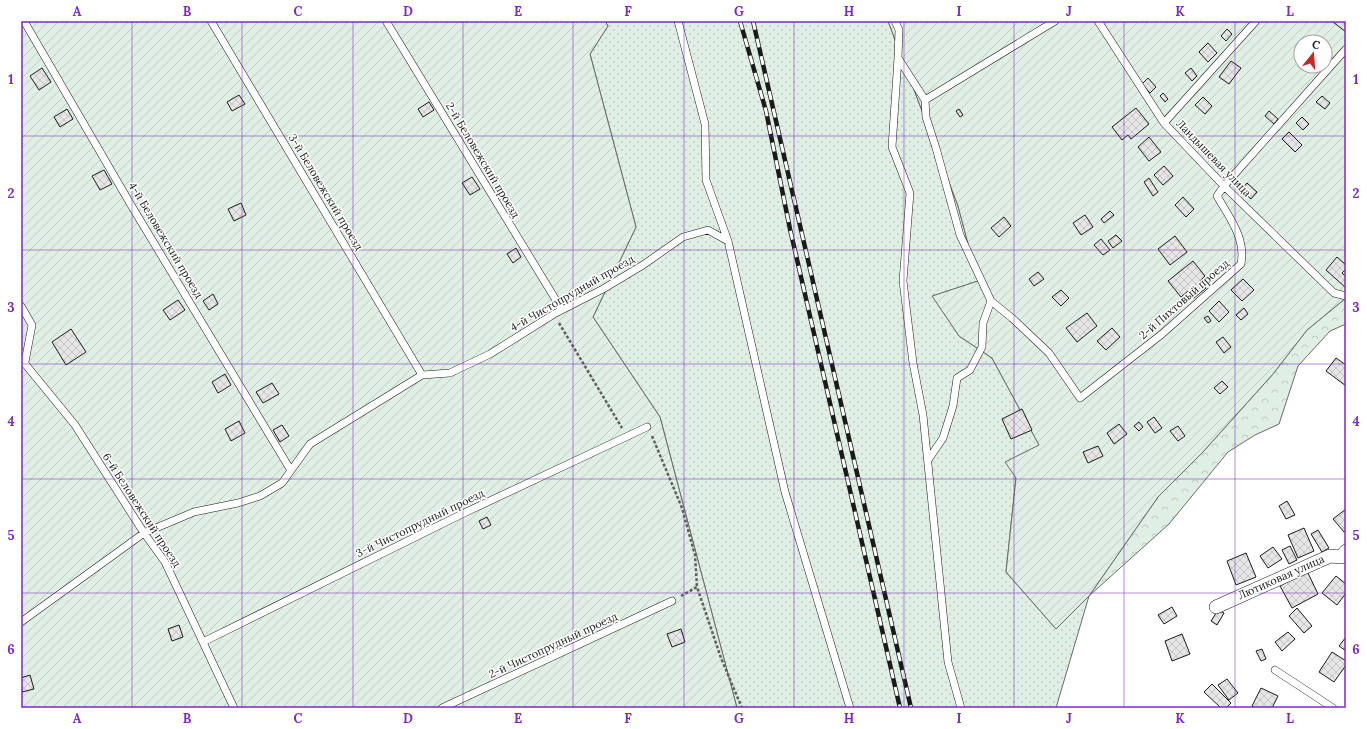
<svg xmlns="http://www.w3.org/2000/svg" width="1367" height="729" viewBox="0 0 1367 729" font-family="Lora,serif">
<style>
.grass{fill:url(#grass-dots);stroke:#6a6a6a}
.forest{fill:url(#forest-crowns);stroke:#6a6a6a}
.garden{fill:url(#garden-furrows);stroke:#6a6a6a;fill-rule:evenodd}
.building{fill:url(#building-cross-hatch);stroke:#1a1a1a}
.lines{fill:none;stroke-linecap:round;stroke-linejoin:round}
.service-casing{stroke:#1a1a1a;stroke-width:8}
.minor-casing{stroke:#1a1a1a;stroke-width:14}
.path{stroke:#5f5f5f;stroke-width:2.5;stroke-dasharray:3 2;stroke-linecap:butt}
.service{stroke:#fff;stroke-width:7}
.minor{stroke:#fff;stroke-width:13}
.rail-casing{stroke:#1a1a1a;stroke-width:4.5}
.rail{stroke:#fff;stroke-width:3;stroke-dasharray:9;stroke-linecap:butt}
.grid{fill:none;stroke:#7b2cbf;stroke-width:1;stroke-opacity:0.55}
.labels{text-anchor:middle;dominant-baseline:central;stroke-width:3;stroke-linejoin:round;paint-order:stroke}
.street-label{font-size:11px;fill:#1a1a1a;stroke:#fff}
.neatline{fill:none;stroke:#7b2cbf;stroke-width:1.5}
.grid-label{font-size:13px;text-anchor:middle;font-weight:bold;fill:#7b2cbf}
</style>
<defs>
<pattern id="grass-dots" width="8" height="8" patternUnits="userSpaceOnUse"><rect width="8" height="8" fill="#e0efe3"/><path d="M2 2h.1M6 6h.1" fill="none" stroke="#c0ccc2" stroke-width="1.8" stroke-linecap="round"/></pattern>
<pattern id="forest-crowns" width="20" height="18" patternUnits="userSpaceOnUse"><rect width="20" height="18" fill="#e0efe3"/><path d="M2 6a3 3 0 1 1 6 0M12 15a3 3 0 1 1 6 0" fill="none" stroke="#c0ccc2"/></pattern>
<pattern id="garden-furrows" width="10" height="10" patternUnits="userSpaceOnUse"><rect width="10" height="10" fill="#e0efe3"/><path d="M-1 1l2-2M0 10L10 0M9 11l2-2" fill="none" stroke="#c0ccc2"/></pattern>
<pattern id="building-cross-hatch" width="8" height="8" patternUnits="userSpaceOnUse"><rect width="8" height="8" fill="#e6e6e6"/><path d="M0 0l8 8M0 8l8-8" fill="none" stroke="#c5c5c5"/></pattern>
</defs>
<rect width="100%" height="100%" fill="#fff"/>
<path class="grass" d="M605 21H888L958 206 978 281 933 296 959 336 992 358 1039 445 1016 478 1006 572 1056 629 1089 596 1056 708H737L660 417 593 317 636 227 590 54 608 26Z"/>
<path class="forest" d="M1346 298V324L1330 331 1298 366 1279 424 1255 435 1228 452 1169 524 1089 596 1158 497 1202 453 1273 374 1307 330Z"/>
<path class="garden" d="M21 21H605L608 26 590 54 636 227 593 317 660 417 737 708H21Z
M888 21H1346V298L1307 330 1273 374 1202 453 1158 497 1089 596 1056 629 1006 572 1016 478 1005 462 1039 445 992 358 959 336 932 296 978 281 958 206ZM1301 42H1325V66H1301Z"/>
<path class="building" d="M1333 21H1346V32L1333 22Z
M1227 29 1232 34 1226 41 1221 36Z
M1208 43 1217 53 1208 62 1199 52Z
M1301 49V59L1296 56Z
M1231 61 1241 68 1229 84 1219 77Z
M42 68 51 82 39 90 30 76Z
M1191 68 1197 76 1192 81 1185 73Z
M1148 78 1156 87 1150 93 1142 84Z
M1163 93 1168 99 1165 102 1160 96Z
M239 95 245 104 232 111 227 102Z
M1322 96 1330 103 1325 109 1316 102Z
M1203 97 1212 106 1205 114 1195 105Z
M429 102 434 110 423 117 418 109Z
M1136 108 1149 124 1131 139 1128 135 1122 140 1112 127Z
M67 109 73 119 60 127 54 117Z
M959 109 963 115 960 117 956 111Z
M1269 111 1278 119 1274 124 1265 116Z
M1302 117 1309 124 1303 130 1296 123Z
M1289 132 1302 145 1295 152 1282 139Z
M1149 137 1161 152 1149 161 1138 147Z
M1164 166 1173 176 1163 185 1154 175Z
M104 170 112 184 100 190 92 176Z
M472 177 480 189 470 195 462 183Z
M1149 178 1158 192 1153 196 1144 182Z
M1247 183 1257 192 1251 199 1241 190Z
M1183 197 1194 209 1186 217 1175 205Z
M241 203 246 215 234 221 228 209Z
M1110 211 1114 215 1104 223 1101 219Z
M1085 215 1093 227 1081 235 1073 223Z
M1004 217 1011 226 999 237 991 228Z
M1116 235 1122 241 1113 248 1108 241Z
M1175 236 1187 252 1170 265 1158 249Z
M1101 239 1110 250 1103 255 1094 245Z
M516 248 521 257 513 263 507 254Z
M1337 257 1346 265V269L1342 273 1346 277V288L1326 270Z
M1193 261 1205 276 1200 281 1206 288 1194 298 1188 291 1181 297 1168 281Z
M1038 272 1044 279 1034 286 1029 279Z
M1243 279 1254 290 1242 301 1231 290Z
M1061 290 1069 298 1061 306 1052 297Z
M213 294 218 304 209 310 203 301Z
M178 300 185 310 170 320 163 310Z
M1219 301 1229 312 1219 322 1209 311Z
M1244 308 1248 314 1241 320 1236 315Z
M1087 313 1097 326 1077 342 1066 328Z
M1208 316 1211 321 1208 323 1204 318Z
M1112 328 1120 337 1106 350 1097 341Z
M71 329 86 352 66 365 52 342Z
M1223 337 1231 347 1224 353 1216 342Z
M1336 358 1346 365V386L1326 371Z
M225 374 231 385 218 393 212 382Z
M1222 381 1228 387 1220 394 1214 388Z
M272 383 279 394 263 403 256 392Z
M1022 409 1032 430 1011 439 1002 419Z
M1154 417 1162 428 1155 433 1147 422Z
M239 421 245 433 231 441 225 429Z
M1139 422 1143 427 1139 431 1134 426Z
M1119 424 1127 434 1114 444 1107 433Z
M282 425 289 436 280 442 273 430Z
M1178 426 1185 436 1178 441 1170 431Z
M1098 446 1103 456 1088 463 1083 452Z
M1287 501 1295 515 1286 519 1279 506Z
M1346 509V530L1344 532 1333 519Z
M487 517 491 525 483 529 479 521Z
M1304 528 1314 551 1298 558 1288 535Z
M1318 530 1329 548 1322 552 1311 534Z
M1290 546 1297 560 1289 564 1282 550Z
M1273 547 1282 559 1268 568 1260 556Z
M1246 553 1256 577 1236 585 1227 561Z
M1307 571 1318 594 1292 608 1280 586Z
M1336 576 1346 584V593L1337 605 1322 593Z
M1172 607 1177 616 1164 624 1158 615Z
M1297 608 1312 626 1304 633 1289 616Z
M1218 610 1224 613 1217 625 1211 621Z
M179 625 183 637 172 641 168 629Z
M681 629 685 642 672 647 667 634Z
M1288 632 1295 639 1282 651 1275 642Z
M1182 634 1190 654 1172 661 1165 641Z
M1346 637V651L1339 646Z
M1262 649 1266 659 1261 661 1256 651Z
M1332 652 1346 661V665L1334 682 1319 672Z
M30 675 34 689 22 692 21 678Z
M1227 679 1238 693 1229 700 1218 685Z
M1212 684 1231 703 1226 708H1221L1204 692Z
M1261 688 1278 696 1272 708H1256L1252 706Z"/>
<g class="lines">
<defs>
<path id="service" d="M24 21 131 205 290 469
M211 21 422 375
M386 21 562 310
M678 21 705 124 706 180 728 241 785 492 850 708
M895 21 899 30 898 58 892 147 910 193 903 281 913 363 923 415 948 662 961 708
M1098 21 1164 123 1224 186 1334 293 1346 296
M898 58 925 100 1055 21
M925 100 926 117 936 148 960 235 991 301 1012 318 1049 353 1080 398 1162 334 1241 264C1246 238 1229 217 1217 196L1224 186 1346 49
M1164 123 1256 21
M21 306 32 325 25 362
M21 359 75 425 144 533 165 562 234 708
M928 460 943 438 953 406 957 378 970 370 982 347 983 323 991 301
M21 622 144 533 194 512 238 503 260 496 282 483 310 444 422 375 450 373 490 354 554 314 603 289 643 265 683 237 708 230 728 241
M203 642 462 514 647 427
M1275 670 1333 708
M442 708 672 601"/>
<path id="minor" d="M1216 607 1330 556 1341 557 1346 551"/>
</defs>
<use href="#service" class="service-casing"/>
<use href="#minor" class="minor-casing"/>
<path class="path" d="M559 323 622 428
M652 436 682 508 695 555 697 587
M681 596 697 587 721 658 742 708"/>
<use href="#service" class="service"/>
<use href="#minor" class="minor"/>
<defs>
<path id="rail" d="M740 21 766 111 790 229 900 708
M753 21 911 708"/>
</defs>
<use href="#rail" class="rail-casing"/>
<use href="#rail" class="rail"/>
</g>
<path class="grid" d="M132 21V708M242 21V708M353 21V708M463 21V708M573 21V708M684 21V708M794 21V708M904 21V708M1014 21V708M1124 21V708M1235 21V708M21 136H1346M21 250H1346M21 364H1346M21 479H1346M21 593H1346"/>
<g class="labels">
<g class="street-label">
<text transform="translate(1214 158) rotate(46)">Ландышевая улица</text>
<text transform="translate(483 160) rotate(59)">2-й Беловежский проезд</text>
<text transform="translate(326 192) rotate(59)">3-й Беловежский проезд</text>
<text transform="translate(166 240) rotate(59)">4-й Беловежский проезд</text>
<text transform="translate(572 293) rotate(-30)">4-й Чистопрудный проезд</text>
<text transform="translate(1184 299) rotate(-41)">2-й Пихтовый проезд</text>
<text transform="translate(142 510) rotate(57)">6-й Беловежский проезд</text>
<text transform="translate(420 523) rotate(-26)">3-й Чистопрудный проезд</text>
<text transform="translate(1281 577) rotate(-24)">Лютиковая улица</text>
<text transform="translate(553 645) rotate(-25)">2-й Чистопрудный проезд</text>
</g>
</g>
<rect width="1367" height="729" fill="none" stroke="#ffffff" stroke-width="44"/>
<g transform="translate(1313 54) rotate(17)"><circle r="19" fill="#ffffff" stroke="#a3a3a3"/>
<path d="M0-3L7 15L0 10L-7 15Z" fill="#c62828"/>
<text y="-6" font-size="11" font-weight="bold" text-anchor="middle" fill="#1a1a1a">С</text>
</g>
<rect x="22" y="22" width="1323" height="685" class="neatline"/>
<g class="grid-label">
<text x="77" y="16">A</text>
<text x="187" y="16">B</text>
<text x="298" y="16">C</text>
<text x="408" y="16">D</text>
<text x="518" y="16">E</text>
<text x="628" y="16">F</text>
<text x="739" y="16">G</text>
<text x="849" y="16">H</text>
<text x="959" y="16">I</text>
<text x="1069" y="16">J</text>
<text x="1180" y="16">K</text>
<text x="1290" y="16">L</text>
<text x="11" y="84">1</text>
<text x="1356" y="84">1</text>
<text x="11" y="198">2</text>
<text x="1356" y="198">2</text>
<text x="11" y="312">3</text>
<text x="1356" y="312">3</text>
<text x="11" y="426">4</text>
<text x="1356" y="426">4</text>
<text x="11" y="540">5</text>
<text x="1356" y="540">5</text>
<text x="11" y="654">6</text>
<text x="1356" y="654">6</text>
<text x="77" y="723">A</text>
<text x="187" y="723">B</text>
<text x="298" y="723">C</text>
<text x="408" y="723">D</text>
<text x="518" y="723">E</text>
<text x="628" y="723">F</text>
<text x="739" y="723">G</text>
<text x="849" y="723">H</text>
<text x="959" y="723">I</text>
<text x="1069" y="723">J</text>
<text x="1180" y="723">K</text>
<text x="1290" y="723">L</text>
</g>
</svg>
